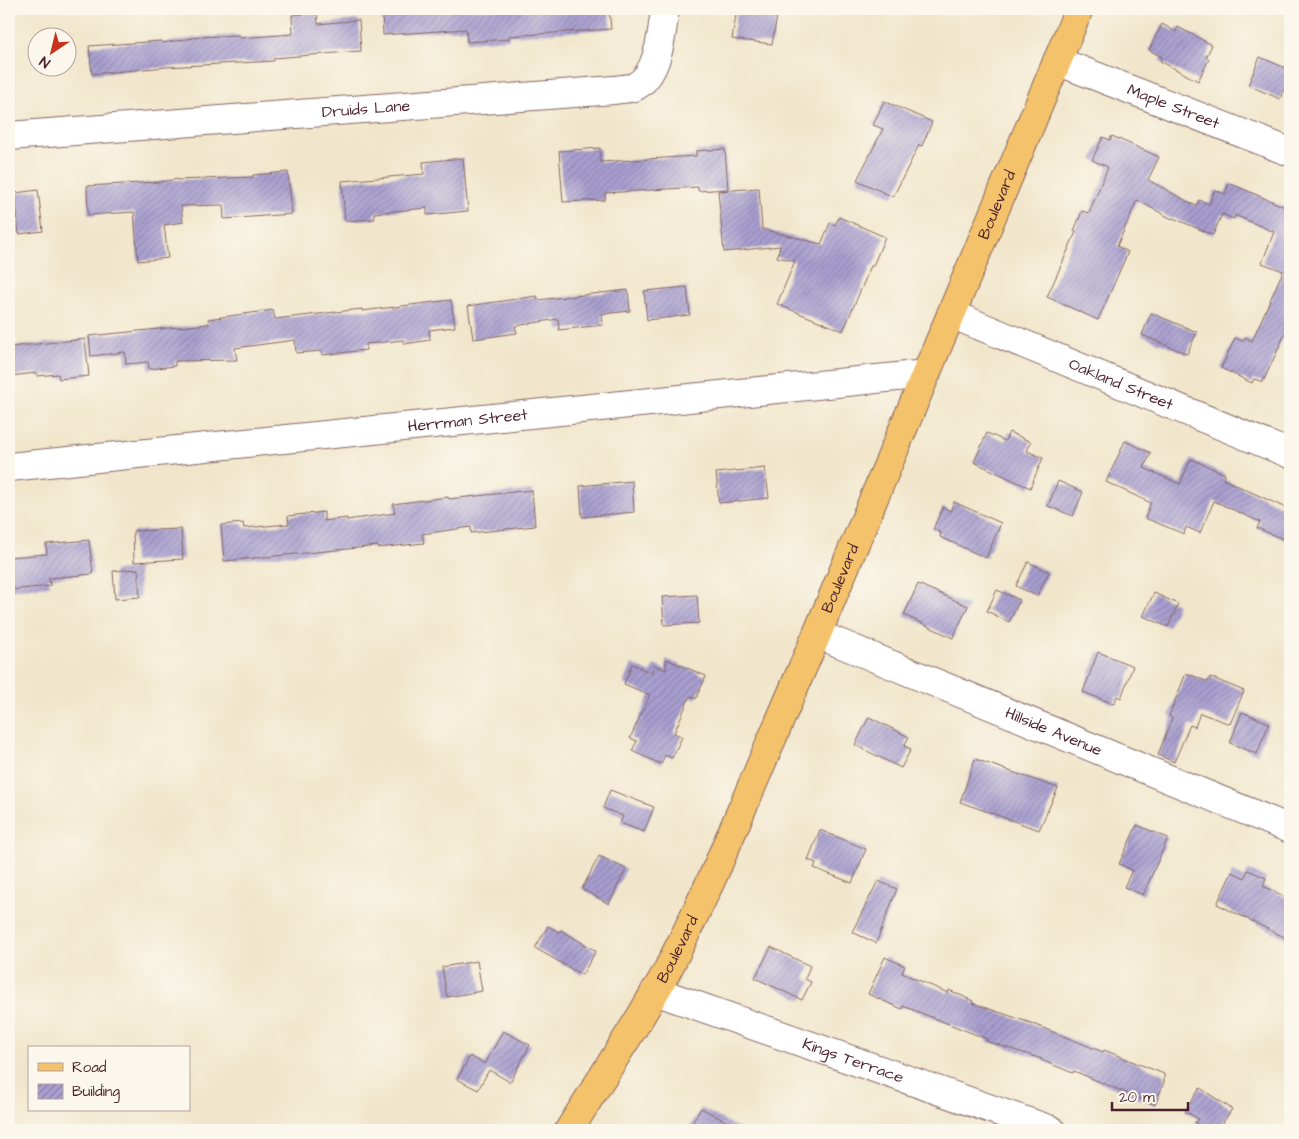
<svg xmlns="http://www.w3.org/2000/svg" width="1299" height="1139" viewBox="0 0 1299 1139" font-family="'Architects Daughter',sans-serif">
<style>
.building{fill:url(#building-hatch)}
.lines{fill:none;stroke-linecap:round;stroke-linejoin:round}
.minor-casing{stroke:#846563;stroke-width:30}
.major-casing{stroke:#846563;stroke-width:30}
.minor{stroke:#fff;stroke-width:28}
.major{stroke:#f4c26a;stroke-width:28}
.labels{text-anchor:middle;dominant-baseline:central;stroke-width:4;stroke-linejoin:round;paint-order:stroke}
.street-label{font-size:16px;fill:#4a1f2b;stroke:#fbf7ec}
</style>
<defs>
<pattern id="building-hatch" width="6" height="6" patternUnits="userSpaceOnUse" patternTransform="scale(1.25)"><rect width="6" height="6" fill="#a89fd0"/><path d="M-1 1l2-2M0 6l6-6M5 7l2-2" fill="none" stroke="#8b81a9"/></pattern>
</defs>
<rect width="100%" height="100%" fill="#fbf7ec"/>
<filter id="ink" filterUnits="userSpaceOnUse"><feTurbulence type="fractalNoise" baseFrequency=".02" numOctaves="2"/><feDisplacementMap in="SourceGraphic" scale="10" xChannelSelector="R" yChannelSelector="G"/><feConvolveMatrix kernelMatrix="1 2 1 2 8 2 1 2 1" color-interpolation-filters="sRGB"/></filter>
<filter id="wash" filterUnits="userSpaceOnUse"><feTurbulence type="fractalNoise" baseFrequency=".0096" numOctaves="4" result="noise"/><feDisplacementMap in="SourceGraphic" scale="20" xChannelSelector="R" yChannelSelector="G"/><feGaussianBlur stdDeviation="1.12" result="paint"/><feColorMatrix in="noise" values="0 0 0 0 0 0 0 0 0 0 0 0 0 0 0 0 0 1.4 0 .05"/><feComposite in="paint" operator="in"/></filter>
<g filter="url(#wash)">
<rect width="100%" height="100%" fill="#f1e6cb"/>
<g id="blocks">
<path class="building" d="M382 9H609L611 29 509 36V39L467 42 466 29 383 35Z
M737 9H773L772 15 777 16 772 44 732 39Z
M317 13 318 24 359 20 361 51 274 58V61L166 67 92 74 89 46 161 41 162 43 200 37 239 35V38L293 34 292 15Z
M1162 24 1176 32 1178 27 1212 45 1206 57 1209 59 1198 81 1160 61 1162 57 1149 50Z
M1260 57 1290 70V74L1280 99 1248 85Z
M884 101 932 122 922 146 919 145 893 197 857 180 883 129 873 125Z
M1112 136 1159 157 1148 180 1196 206 1199 200 1209 204 1215 190 1225 194 1229 183 1285 207 1290 194V323L1263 382 1254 379 1252 383 1221 368 1235 338 1243 341 1245 337 1252 341 1283 271 1262 263 1274 232 1235 215 1234 219 1222 214 1213 235 1173 218 1172 219 1137 200 1117 246 1128 252 1098 320 1047 297 1076 232 1074 231 1082 211 1089 213 1108 167 1092 160 1103 137 1110 140Z
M600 148V162L696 156V151L725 149 728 189 698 191V187L605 193V200L563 202 559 151Z
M463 158 468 211 427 215V208L374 213 375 219 345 221 342 181 424 174 423 162Z
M288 172 292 214 224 219 223 205 181 206 183 222 164 225 168 258 138 261 134 212 88 215 87 186 159 182 177 179V180L253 177V175Z
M759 188 762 229 821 244 830 223 835 225 839 217 885 237 873 266H871L843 331 777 304 795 261 777 257 780 246 724 252 718 191Z
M38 190 43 231 19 234 15 193Z
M687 287 690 315 647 320 644 291Z
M628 290 630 311 602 314 603 325 559 330 558 319 515 326 517 333 473 339 468 306 537 296 538 300Z
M451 300 455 327 429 330 430 340 404 344V340L366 344V350L322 355V351L296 353 295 340 235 348 237 360 175 361V366L149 369 148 362 126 364 125 352 91 356 89 336 209 324 208 319 273 310 275 319 362 309V311Z
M1151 313 1197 332 1187 354 1142 335Z
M85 339 89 376 59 379 58 374 37 376V373L9 376V347Z
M1009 432 1031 442 1027 451 1043 458 1030 488 974 462 987 433 1005 441Z
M1125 441 1151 453 1144 468 1180 484 1191 459 1225 474 1223 479 1290 510V542L1257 528 1260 522 1214 501 1200 533 1186 527 1184 534 1145 518 1151 503 1106 482Z
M765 468 769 498 719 503 716 473Z
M632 481 634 512 582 517 580 486Z
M1058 481 1083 492 1073 516 1048 506Z
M532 490 535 526 471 533V527L422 534 424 543 378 548V546L224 561 221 525 243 523 244 528 289 524 288 516 324 512V521L347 518V520L395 513 393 504 448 497 449 499Z
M954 502 1001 523 986 558 940 537 941 533 933 529 943 507 950 511Z
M181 529 183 559 134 562 133 531Z
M89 540 93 574 49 578 50 586 9 590V557L47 554 46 544Z
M1028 562 1049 572 1037 596 1016 586Z
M138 569 140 597 115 599 113 571Z
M918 584 968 606 953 638 904 615Z
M997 590 1020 600 1009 622 987 611Z
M1154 593 1178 604 1168 627 1143 616Z
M697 595 699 623 664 625 662 597Z
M1098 652 1133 666 1121 698 1117 696 1114 704 1083 692Z
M666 659 706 676 696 699 690 696 674 733 682 737 672 758 665 755 661 764 632 751 637 741 630 738 650 695 624 684 632 664 651 673 654 665 666 670Z
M1186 673 1208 682 1210 677 1244 691 1230 724 1200 713 1195 727 1190 725 1174 762 1158 755 1172 718 1169 716Z
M1242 712 1269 723 1257 754 1230 743Z
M869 717 909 737 904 746 911 749 901 768 855 745Z
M975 759 1058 788 1039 830 960 802Z
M610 790 654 807 644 832 620 823 623 816 603 808Z
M1137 825 1168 838 1143 895 1124 887 1132 870 1119 864Z
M820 830 866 849 852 883 814 868 816 863 808 860Z
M599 856 626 869 609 904 582 889Z
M1248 870 1266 878 1263 886 1290 899V940L1217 904 1232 872 1245 878Z
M878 881 897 889 876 943 852 932Z
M548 926 559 932 561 930 596 951 582 975 535 948Z
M771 947 810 966 805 979 811 982 802 1000 755 978Z
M885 957 905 966 902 973 948 993 949 990 973 1001 972 1003 1028 1022 1103 1052 1104 1050 1164 1074V1082L1155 1105 1074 1071 1073 1073 1041 1060 1042 1059 986 1041 987 1039 903 1006 902 1009 868 994Z
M477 961 482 991 447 997 442 967Z
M503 1031 530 1045 510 1082 489 1070 478 1090 457 1079 470 1056 485 1064Z
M1200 1088 1232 1109 1218 1130H1206L1195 1123 1198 1119 1185 1111Z
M701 1108 742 1130H688Z"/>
</g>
</g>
<g filter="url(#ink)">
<use href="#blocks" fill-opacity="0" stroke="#846563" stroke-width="1"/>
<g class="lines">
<defs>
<g id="minor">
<path id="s1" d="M1057 61 1290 152"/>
<path id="s2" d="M9 136 614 90C620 89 628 89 634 87 659 76 662 32 665 9"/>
<path id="s3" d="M951 314 1290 454"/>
<path id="s4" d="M9 467 926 374"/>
<path id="s5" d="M817 634 1290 829"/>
<path id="s6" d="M655 991 1051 1130"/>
</g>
<g id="major">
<path id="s7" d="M569 1130 639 1019 666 973 685 935 714 874 817 634 1079 9"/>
</g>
</defs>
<use href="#minor" class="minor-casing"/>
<use href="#major" class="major-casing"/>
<use href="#minor" class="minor"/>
<use href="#major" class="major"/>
</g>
</g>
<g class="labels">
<g class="street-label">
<text stroke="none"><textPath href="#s1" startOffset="125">Maple Street</textPath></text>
<text stroke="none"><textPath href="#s2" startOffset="358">Druids Lane</textPath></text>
<text stroke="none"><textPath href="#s7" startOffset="1021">Boulevard</textPath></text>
<text stroke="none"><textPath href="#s3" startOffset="184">Oakland Street</textPath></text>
<text stroke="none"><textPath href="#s4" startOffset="461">Herrman Street</textPath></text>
<text stroke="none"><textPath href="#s7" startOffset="616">Boulevard</textPath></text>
<text stroke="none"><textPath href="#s5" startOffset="256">Hillside Avenue</textPath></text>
<text stroke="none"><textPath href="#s7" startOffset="211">Boulevard</textPath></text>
<text stroke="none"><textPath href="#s6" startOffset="210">Kings Terrace</textPath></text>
</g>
</g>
<rect width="1299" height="1139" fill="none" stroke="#fbf7ec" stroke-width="30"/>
<rect x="28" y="1046" width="162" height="65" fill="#fbf7ec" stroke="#b4a19f"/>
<rect x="38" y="1063" width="25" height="8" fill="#f4c26a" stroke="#b4a19f"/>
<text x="72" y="1072" font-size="15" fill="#4a1f2b">Road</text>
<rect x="38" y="1084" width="25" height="15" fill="url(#building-hatch)" stroke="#b4a19f"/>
<text x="72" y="1096" font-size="15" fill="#4a1f2b">Building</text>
<g transform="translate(52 52) rotate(215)"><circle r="24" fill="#fbf7ec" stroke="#b4a19f"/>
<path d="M0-4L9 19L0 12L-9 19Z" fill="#c8321e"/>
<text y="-8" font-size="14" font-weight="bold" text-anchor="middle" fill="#4a1f2b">N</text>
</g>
<path d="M1112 1102v8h76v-8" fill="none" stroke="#4a1f2b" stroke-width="2.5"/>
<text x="1119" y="1102" font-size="15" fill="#4a1f2b" stroke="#fbf7ec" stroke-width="4" paint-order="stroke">20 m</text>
</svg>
